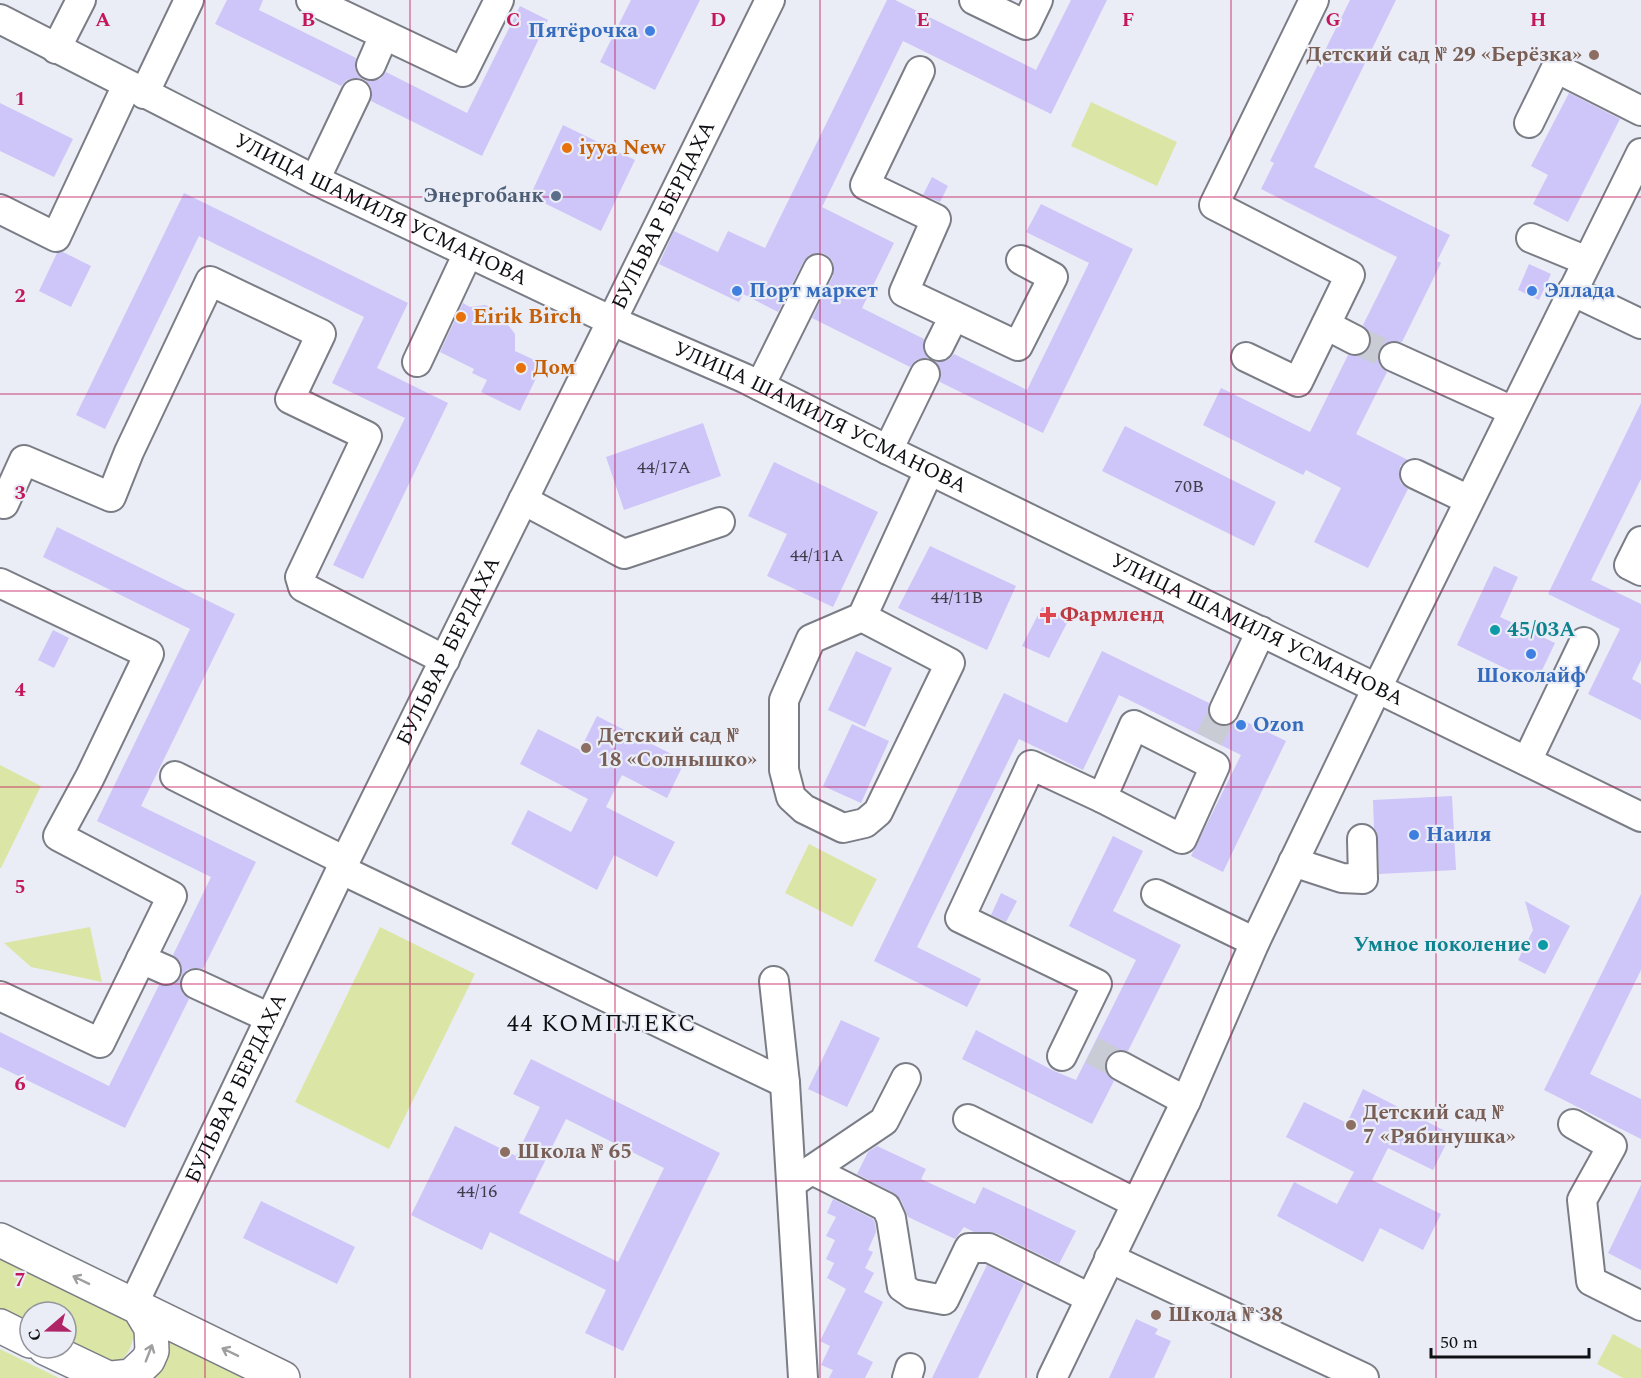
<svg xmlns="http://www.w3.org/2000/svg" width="1641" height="1378" viewBox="0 0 1641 1378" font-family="Spectral,serif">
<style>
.green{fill:#dbe6a6}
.building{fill:#cec5f8;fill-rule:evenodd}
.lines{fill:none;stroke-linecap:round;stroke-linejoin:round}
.minor-tunnel{stroke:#c9ccd4;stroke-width:28;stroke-dasharray:28 14;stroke-linecap:butt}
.minor-casing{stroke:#7a7d85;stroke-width:32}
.major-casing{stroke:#7a7d85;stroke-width:36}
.minor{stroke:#fff;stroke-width:28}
.major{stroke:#fff;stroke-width:33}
.oneway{stroke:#9f9fa1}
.grid{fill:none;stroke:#c2185b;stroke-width:1.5;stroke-opacity:0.55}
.shop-dot{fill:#3f7fe0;stroke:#eaedf6;stroke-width:2}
.education-dot{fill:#8d6e63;stroke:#eaedf6;stroke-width:2}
.food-dot{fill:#e8710a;stroke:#eaedf6;stroke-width:2}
.service-dot{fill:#5c6f8a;stroke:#eaedf6;stroke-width:2}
.health-dot{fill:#e0444e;stroke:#eaedf6;stroke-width:2}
.culture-dot{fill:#0f9aa8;stroke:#eaedf6;stroke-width:2}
.labels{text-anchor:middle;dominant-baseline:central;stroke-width:4.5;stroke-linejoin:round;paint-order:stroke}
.number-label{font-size:18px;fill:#3f3d4c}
.shop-label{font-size:21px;font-weight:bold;fill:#366cbe;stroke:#eaedf6;text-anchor:start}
.education-label{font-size:21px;font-weight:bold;fill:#785e54;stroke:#eaedf6;text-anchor:start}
.food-label{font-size:21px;font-weight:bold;fill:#c56008;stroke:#eaedf6;text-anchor:start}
.service-label{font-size:21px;font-weight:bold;fill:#4e5e75;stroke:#eaedf6;text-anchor:end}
.street-label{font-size:21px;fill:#0f1013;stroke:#eaedf6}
.health-label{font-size:21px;font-weight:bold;fill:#be3a42;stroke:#eaedf6;text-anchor:start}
.culture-label{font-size:21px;font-weight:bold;fill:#0d838f;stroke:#eaedf6;text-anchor:start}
.quarter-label{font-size:24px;letter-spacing:1.5px;fill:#0f1013;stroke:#eaedf6}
.grid-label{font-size:20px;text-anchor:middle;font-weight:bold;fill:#c2185b;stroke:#eaedf6;stroke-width:4.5;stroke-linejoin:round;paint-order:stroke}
</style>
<rect width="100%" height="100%" fill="#eaedf6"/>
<path class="green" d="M1091 102 1177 142 1157 186 1071 146Z
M0 765 41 786 1 868H0Z
M809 844 877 879 852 927 785 893Z
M90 927 102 982 31 967 4 943Z
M380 927 475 974 389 1149 295 1102Z
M0 1252 123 1313C128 1320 132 1326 133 1334 134 1346 123 1366 109 1364 96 1361 78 1349 66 1343V1312H30V1325L0 1310Z
M163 1332 254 1378H147Z
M1613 1334 1641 1349V1378H1623L1597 1364Z
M0 1349 59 1378H0Z"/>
<path class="building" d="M227 0H263L259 10 356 58 355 67 357 74 363 79 354 78 347 80 341 86 215 24Z
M631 0H700L655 90 600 62Z
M887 0H895L1036 70 1071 0H1107L1051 114 903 41 822 207 894 243 862 308 924 339 923 348 929 358 916 360 910 367 812 318 833 276 834 267 832 260 825 254 818 253 809 255 804 261 778 312 743 294 739 302 659 264 674 231 718 252 728 231 765 248Z
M1350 0H1396L1314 167 1450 235 1437 261 1441 263 1402 342 1392 341 1384 344 1379 350 1378 359 1380 366 1387 372 1356 434 1408 460 1400 466 1399 475 1401 483 1408 489 1368 568 1314 542 1341 488 1306 470 1303 475 1203 425 1221 388 1310 432 1348 355 1356 356 1363 354 1370 347 1371 340 1369 332 1363 325 1397 257 1261 189 1274 163 1270 161Z
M520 6 548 20 482 156 371 101 372 92 370 85 364 80 373 81 380 79 386 72 467 113Z
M1569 93 1620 119 1568 222 1533 204 1548 175 1531 166Z
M0 103 73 139 54 177 0 151Z
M563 125 635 160 601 231 530 196Z
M932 177 948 186 940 202 923 195Z
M184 193 408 303 377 368 448 403 363 579 333 565 405 418 332 383 364 317 199 236 105 429 76 415Z
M1041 204 1133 249 1043 433 940 382 941 372 935 362 948 360 954 354 1027 390 1089 263 1026 232Z
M63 252 91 266 71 307 39 291 57 253Z
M1529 264 1551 274 1539 300 1518 290Z
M463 303 470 307 485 305 494 309 500 319 509 326 515 334V351L543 364 520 411 481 392 487 380 472 373 474 369 440 352Z
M1641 403V479L1591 580 1641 604V660L1632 679 1641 684V720L1588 694 1620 629 1548 594Z
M703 423 721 476 624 510 606 457Z
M1125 426 1276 502 1254 546 1102 471Z
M774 462 878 512 833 607 767 576 787 534 748 516Z
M57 527 235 614 141 806 256 862 203 969 194 968 187 970 181 977 180 986 183 994 189 999 125 1128 0 1067V1032L109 1086 159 985 168 986 175 984 181 977 182 968 179 960 173 955 211 877 97 821 190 629 43 557Z
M930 546 1016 586 987 650 898 608Z
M1494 566 1518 577 1500 617 1555 643 1536 683 1457 645Z
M1042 607 1069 619 1049 658 1022 646Z
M53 630 69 638 54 668 38 660Z
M856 651 892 668 865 727 828 710Z
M1102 651 1209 703 1208 712 1211 720 1216 725 1226 726 1233 724 1238 718 1286 741 1223 872 1191 856 1241 755 1119 695 1083 770 1019 739 917 947 981 979 967 1007 874 961 1004 693 1067 723Z
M597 716 685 761 667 798 622 775 606 807 675 842 657 877 614 855 597 890 511 844 528 810 571 832 588 799 520 764 538 729 580 750Z
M852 724 889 741 861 803 823 786Z
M1452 796 1456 870 1379 874 1378 839 1374 829 1373 800Z
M1113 836 1143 851 1113 911 1181 945 1128 1051 1120 1050 1113 1052 1106 1059 1105 1067 1107 1074 1114 1081 1092 1124 962 1059 976 1030 1054 1071 1076 1080 1136 960 1069 926Z
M1001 893 1017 901 1006 922 991 915Z
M1641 894V970L1590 1074 1641 1099V1139L1544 1090Z
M1525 901 1570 926 1545 974 1518 960 1533 930Z
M841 1020 880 1038 847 1107 808 1089Z
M531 1059 720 1153 623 1351 585 1333 606 1290 490 1232 482 1250 411 1215 455 1126 516 1156 540 1107 513 1094ZM566 1119 664 1168 618 1262 519 1213Z
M1363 1089 1451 1134 1433 1170 1388 1148 1372 1180 1441 1214 1423 1250 1380 1228 1363 1262 1277 1216 1294 1182 1337 1204 1354 1172 1286 1137 1304 1102 1347 1123Z
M877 1146 926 1169 921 1179 975 1204 983 1187 1076 1231 1059 1264 996 1233 974 1232 964 1227 955 1239 908 1217 901 1200 894 1193 857 1174 868 1152Z
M1641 1185V1270L1608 1253Z
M833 1199 873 1219 875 1223 876 1232 868 1250 873 1252 865 1268 874 1273 864 1292 883 1302 857 1354 873 1362 865 1378H829L833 1370 821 1365 830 1346 820 1341 846 1289 827 1278 834 1263 826 1259 835 1240 826 1236 836 1217 827 1213Z
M261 1201 355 1247 337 1284 243 1238Z
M987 1265 1024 1284 978 1378H932Z
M1136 1319 1158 1329 1155 1334 1171 1341 1154 1378H1109Z"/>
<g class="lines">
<path class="minor-tunnel" d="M1355 340 1394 357
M1209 739 1224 710
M1092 1050 1121 1066"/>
<defs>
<g id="minor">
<path d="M311 0 463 72 499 0"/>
<path d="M974 0 1026 25 1038 0"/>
<path id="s1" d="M0 19 315 180 612 321 744 378 888 450 1641 817"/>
<path d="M56 49 81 0"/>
<path d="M371 65 384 35"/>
<path d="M920 71 865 185 936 219 904 292 1018 346 1053 277 1021 260"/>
<path d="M144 94 189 0"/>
<path d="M1529 123 1556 68 1641 111"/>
<path d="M315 180 356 94"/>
<path d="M0 209 56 237 127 85"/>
<path d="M1531 238 1587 261"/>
<path d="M1572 291 1641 324"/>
<path d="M1326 325 1355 340"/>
<path d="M939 346 954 316"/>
<path d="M1246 357 1298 382 1350 275 1214 205 1314 0"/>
<path d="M1394 357 1513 411"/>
<path d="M417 362 468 253"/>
<path d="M760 386 818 269"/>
<path d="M888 450 925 374"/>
<path d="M1415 474 1469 500"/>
<path d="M523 500 624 554 720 522"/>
<path d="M4 504 24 460 111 497 129 452 210 281 321 334 290 399 367 436 300 577 303 587 445 660"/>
<path d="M1641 541 1629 565 1641 571"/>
<path d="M0 583 149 654 90 777 58 836 172 896 100 1043 0 996"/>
<path d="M862 617 950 663 878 812 865 823 843 828 804 809 791 797 784 770V700L811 639 862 617 929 471"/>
<path d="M1224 710 1261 631"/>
<path d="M1134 725 1215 766 1182 839 1102 798Z"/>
<path d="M1527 761 1584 642"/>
<path d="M175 776 345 861"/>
<path d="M1293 862 1342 878 1363 879 1362 839"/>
<path d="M342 870 785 1083"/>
<path d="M1156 894 1255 942"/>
<path d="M141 959 166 970"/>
<path d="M774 981 785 1083 803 1378"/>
<path d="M196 984 270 1018"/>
<path d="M1062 1056 1097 984 960 918 1031 765 1102 798"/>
<path d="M1121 1066 1186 1101"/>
<path d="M968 1119 1136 1203"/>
<path d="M1573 1124 1612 1146 1582 1200 1591 1281 1641 1306"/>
<path d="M812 1170 886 1207 891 1218 902 1287 912 1294 944 1300 969 1248H989L1090 1298"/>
<path d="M798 1179 884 1121 906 1078"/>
<path d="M1109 1258 1364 1378"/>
<path id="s2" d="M133 1305 345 861 770 0"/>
<path d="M907 1378 910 1368"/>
<path d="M1052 1378 1186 1101 1255 942 1377 688 1641 153"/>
</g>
<path id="major" d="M0 1240 283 1378
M0 1326 30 1341
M45 1348 108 1378
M112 1378 131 1376 148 1360 152 1351 151 1328 139 1308"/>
</defs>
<use href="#minor" class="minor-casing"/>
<use href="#major" class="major-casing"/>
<use href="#minor" class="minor"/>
<use href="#major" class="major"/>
</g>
<defs><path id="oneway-shaft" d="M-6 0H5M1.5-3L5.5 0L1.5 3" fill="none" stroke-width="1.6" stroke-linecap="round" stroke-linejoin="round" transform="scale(1.5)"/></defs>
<g class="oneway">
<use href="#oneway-shaft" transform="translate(81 1280) rotate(-154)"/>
<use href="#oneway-shaft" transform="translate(230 1352) rotate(-154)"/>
<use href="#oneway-shaft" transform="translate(149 1353) rotate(-69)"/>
</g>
<path class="grid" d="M205 0V1378M410 0V1378M615 0V1378M820 0V1378M1026 0V1378M1231 0V1378M1436 0V1378M0 197H1641M0 394H1641M0 591H1641M0 787H1641M0 984H1641M0 1181H1641"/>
<g class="shop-dot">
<circle cx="650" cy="31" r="6"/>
<circle cx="737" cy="291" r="6"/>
<circle cx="1532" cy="291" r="6"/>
<circle cx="1531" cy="654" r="6"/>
<circle cx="1241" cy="725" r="6"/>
<circle cx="1414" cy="835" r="6"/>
</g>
<g class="education-dot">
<circle cx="1594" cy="55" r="6"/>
<circle cx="586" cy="748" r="6"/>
<circle cx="1351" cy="1125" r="6"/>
<circle cx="505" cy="1152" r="6"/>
<circle cx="1156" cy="1315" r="6"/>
</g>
<g class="food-dot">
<circle cx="567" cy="148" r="6"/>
<circle cx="461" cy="317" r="6"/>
<circle cx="521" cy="368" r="6"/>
</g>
<circle class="service-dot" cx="556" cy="196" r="6"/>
<path class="health-dot" d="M1045 606h6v6h6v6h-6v6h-6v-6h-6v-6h6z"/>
<g class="culture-dot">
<circle cx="1495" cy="630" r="6"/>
<circle cx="1543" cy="945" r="6"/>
</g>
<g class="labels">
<g class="number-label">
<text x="664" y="467">44/17А</text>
<text x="1189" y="486">70В</text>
<text x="817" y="555">44/11А</text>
<text x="957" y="597">44/11В</text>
<text x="477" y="1191">44/16</text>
</g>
<g class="shop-label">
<text x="638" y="31" text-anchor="end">Пятёрочка</text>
<text x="749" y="291">Порт маркет</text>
<text x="1544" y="291">Эллада</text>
<text x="1531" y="676" text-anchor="middle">Шоколайф</text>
<text x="1253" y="725">Ozon</text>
<text x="1426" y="835">Наиля</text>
</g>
<g class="education-label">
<text x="1582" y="55" text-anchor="end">Детский сад № 29 «Берёзка»</text>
<text x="598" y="736">Детский сад №<tspan x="598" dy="24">18 «Солнышко»</tspan></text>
<text x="1363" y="1113">Детский сад №<tspan x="1363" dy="24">7 «Рябинушка»</tspan></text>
<text x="517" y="1152">Школа № 65</text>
<text x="1168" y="1315">Школа № 38</text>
</g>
<g class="food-label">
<text x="579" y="148">iyya New</text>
<text x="473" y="317">Eirik Birch</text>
<text x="533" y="368">Дом</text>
</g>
<g class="service-label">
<text x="544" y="196">Энергобанк</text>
</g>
<g class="street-label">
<text stroke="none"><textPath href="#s1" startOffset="426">УЛИЦА ШАМИЛЯ УСМАНОВА</textPath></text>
<text stroke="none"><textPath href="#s2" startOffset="1212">БУЛЬВАР БЕРДАХА</textPath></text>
<text stroke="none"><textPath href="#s1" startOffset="912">УЛИЦА ШАМИЛЯ УСМАНОВА</textPath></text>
<text stroke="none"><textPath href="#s1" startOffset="1398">УЛИЦА ШАМИЛЯ УСМАНОВА</textPath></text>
<text stroke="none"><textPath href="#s2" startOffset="726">БУЛЬВАР БЕРДАХА</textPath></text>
<text stroke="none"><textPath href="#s2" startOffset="240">БУЛЬВАР БЕРДАХА</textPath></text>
</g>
<g class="health-label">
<text x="1060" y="615">Фармленд</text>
</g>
<g class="culture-label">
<text x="1507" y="630">45/03А</text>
<text x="1531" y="945" text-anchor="end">Умное поколение</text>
</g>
<g class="quarter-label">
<text x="602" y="1024">44 КОМПЛЕКС</text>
</g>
</g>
<g class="grid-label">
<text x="103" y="26">A</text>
<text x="308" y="26">B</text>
<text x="513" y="26">C</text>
<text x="718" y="26">D</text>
<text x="923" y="26">E</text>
<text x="1128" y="26">F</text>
<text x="1333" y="26">G</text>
<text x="1538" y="26">H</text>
<text x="20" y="105">1</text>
<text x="20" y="302">2</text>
<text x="20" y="499">3</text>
<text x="20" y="696">4</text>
<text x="20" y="893">5</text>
<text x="20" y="1090">6</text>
<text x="20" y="1286">7</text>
</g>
<g transform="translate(48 1330) rotate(250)"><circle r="28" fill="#eaedf6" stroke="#92959b" stroke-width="1.5"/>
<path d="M0-4.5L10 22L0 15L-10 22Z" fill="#ae2467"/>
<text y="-9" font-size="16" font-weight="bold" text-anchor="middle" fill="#0f1013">С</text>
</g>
<path d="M1431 1348v9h158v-9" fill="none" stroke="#0f1013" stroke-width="3"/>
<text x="1440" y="1348" font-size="18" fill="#0f1013" stroke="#eaedf6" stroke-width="4.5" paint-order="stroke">50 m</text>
</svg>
